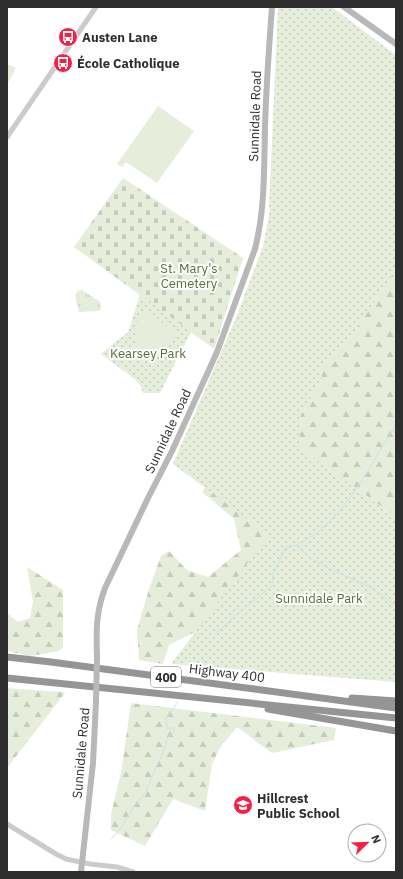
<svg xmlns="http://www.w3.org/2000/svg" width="403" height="879" viewBox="0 0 403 879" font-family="'IBM Plex Sans',sans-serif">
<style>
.grass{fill:url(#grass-tufts)}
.forest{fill:url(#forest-firs)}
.cemetery{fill:url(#cemetery-stones)}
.park{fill:url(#park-dots)}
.pitch{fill:#e6eddb}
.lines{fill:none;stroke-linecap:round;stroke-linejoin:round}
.stream{stroke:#c5e3ef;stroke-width:1}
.tertiary{stroke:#cbcbcb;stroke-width:5}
.secondary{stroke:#b8b8b8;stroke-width:6}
.motorway{stroke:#959595;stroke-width:7}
.secondary-bridge{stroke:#b8b8b8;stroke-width:6}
.labels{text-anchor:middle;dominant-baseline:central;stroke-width:4;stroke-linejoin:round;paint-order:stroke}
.shield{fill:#fff;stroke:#6d6d6d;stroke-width:1}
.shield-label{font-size:12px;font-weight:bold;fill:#2e2e2e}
.poi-label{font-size:13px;font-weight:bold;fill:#2e2e2e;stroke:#fff;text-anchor:start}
.street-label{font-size:13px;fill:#2e2e2e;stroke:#fff}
.park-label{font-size:13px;fill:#576f37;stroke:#fff}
</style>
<defs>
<pattern id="grass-tufts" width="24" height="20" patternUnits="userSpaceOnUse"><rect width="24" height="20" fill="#e6eddb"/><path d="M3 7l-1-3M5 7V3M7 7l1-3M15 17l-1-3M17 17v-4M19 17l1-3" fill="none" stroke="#c6ccbc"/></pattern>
<pattern id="forest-firs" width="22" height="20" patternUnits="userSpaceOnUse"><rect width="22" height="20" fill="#e6eddb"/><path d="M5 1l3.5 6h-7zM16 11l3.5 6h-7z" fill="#c6ccbc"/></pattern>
<pattern id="cemetery-stones" width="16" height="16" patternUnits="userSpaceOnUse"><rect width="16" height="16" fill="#e6eddb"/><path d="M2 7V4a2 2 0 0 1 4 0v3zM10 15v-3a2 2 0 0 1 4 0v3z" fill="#c6ccbc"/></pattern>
<pattern id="park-dots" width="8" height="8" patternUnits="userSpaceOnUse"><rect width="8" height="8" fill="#e6eddb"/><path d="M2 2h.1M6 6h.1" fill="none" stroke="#c6ccbc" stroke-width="1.8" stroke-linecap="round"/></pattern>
</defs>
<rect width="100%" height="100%" fill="#fff"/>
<path class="grass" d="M82 290 100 302 101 309 98 311 79 312 75 295 78 291Z"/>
<path class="forest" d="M7 64 16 68 7 85Z
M396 268V517L300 448V417L322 378 321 366 354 333Z
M209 482 282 522 199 630 169 645 163 664 139 660 137 630 149 589 161 556 169 551 187 570 208 577 241 550 234 519 202 492Z
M27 567 63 590V647L59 651 30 656 7 651V613L18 622 30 618 33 602Z
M7 688 62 692 65 693 7 768Z
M131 703 336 728 334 740 272 753 237 727 221 746 212 764 205 811 173 799 145 846 111 830V814L121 773Z"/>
<path class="cemetery" d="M123 178 243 258 214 349 74 247Z"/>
<path class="park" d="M278 7H332L396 55V268L354 333 321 366 322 378 300 417V448L396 517V682L171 664 269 535 173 464 238 313 263 246 270 210 269 208Z
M140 294 191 332 160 393H143L140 385 136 380 101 354 128 332Z"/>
<path class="pitch" d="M158 106 194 131 157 183 126 162 122 167 117 164Z
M145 308 176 334 151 365 139 353 135 338 138 320Z"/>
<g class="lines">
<path class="stream" d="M297 546 310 558 328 568 372 588 396 606
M215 634 248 605 272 586 273 575 284 549C339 535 367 468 396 425
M189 674 202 666 204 660
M111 839 120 829 133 808 145 793 166 745 167 738C170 734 174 735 174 728H167L166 719 178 702"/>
<path class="tertiary" d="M7 137 96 7
M7 824 56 854 66 859 90 864 117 867 133 872"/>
<path class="secondary" d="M344 7 396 44
M97 657C96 631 96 612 105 588L148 498 172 451 217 352 255 249C265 210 264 169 265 128 266 88 269 47 272 7
M81 872 93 763 96 701"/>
<path class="motorway" d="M7 657 51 662 396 708
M7 678 396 718
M352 698 396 701
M268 709 396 731"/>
<path class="secondary-bridge" d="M96 701 97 657"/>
</g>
<defs>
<symbol id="bus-disc" viewBox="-11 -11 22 22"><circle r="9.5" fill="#f62045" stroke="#fff"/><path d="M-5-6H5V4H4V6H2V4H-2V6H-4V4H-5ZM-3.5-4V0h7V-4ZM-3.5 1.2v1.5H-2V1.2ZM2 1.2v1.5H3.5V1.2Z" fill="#fff"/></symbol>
<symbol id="school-disc" viewBox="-11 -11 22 22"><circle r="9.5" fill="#f62045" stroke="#fff"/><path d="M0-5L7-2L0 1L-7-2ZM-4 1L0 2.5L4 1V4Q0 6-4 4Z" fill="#fff"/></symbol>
</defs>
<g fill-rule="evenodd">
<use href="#bus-disc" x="57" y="26" width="22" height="22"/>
<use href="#bus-disc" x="52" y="52" width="22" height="22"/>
<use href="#school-disc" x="232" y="794" width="22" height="22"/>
</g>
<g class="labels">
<rect class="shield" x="151" y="667" width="30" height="20" rx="3"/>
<g class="shield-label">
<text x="166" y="677">400</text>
</g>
<g class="poi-label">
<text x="82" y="37">Austen Lane</text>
<text x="77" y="63">École Catholique</text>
<text x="257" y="798">Hillcrest<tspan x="257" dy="15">Public School</tspan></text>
</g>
<g class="street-label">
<text transform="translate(255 116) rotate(-88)">Sunnidale Road</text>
<text transform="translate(168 431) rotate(-65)">Sunnidale Road</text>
<text transform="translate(227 673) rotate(7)">Highway 400</text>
<text transform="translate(81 753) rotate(-85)">Sunnidale Road</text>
</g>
<g class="park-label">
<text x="189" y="268">St. Mary's<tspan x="189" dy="15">Cemetery</tspan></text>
<text x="148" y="353">Kearsey Park</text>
<text x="319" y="598">Sunnidale Park</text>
</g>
</g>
<rect width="403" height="879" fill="none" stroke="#2e2e2e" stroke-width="16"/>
<g transform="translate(367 843) rotate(67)"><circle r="19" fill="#ffffff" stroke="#ababab"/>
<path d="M0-3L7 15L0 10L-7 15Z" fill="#f62045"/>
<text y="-6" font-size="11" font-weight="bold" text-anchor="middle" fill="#2e2e2e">N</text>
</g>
</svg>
